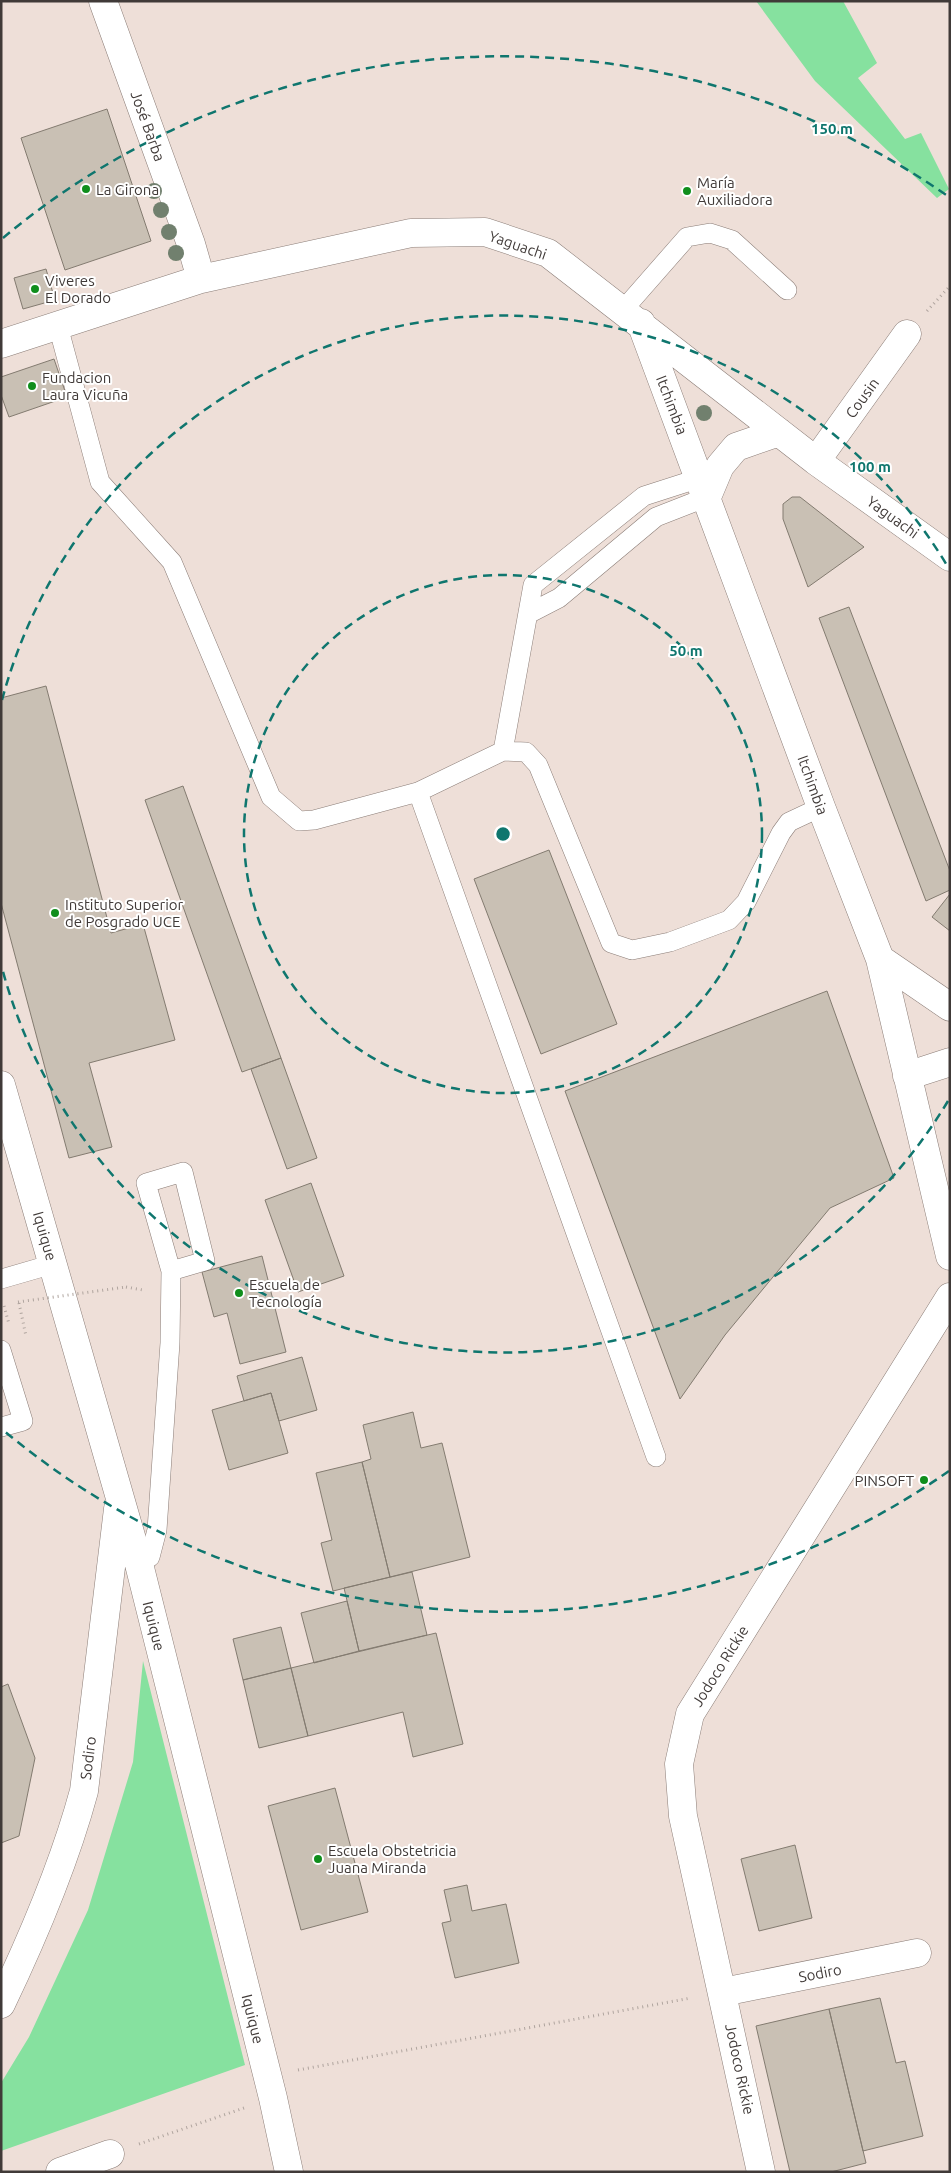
<svg xmlns="http://www.w3.org/2000/svg" width="951" height="2173" viewBox="0 0 951 2173" font-family="Ubuntu,sans-serif">
<style>
.green{fill:#86e19f}
.building{fill:#c9c0b4;stroke:#837b70}
.lines{fill:none;stroke-linecap:round;stroke-linejoin:round}
.lane-casing{stroke:#8b7d77;stroke-width:20}
.street-casing{stroke:#8b7d77;stroke-width:29}
.path{stroke:#afa49e;stroke-width:3;stroke-dasharray:1 4;stroke-linecap:butt}
.lane{stroke:#fff;stroke-width:19}
.street{stroke:#fff;stroke-width:28}
.path-bridge{stroke:#afa49e;stroke-width:3;stroke-dasharray:1 4;stroke-linecap:butt}
.tree{fill:#71806e}
.ring{fill:none;stroke:#0f766e;stroke-width:2.5;stroke-dasharray:9 6}
.poi-dot{fill:#108e1c;stroke:#fff;stroke-width:2}
.labels{text-anchor:middle;dominant-baseline:central;stroke-width:4;stroke-linejoin:round;paint-order:stroke}
.street-label{font-size:15px;fill:#403a38;stroke:#fff}
.poi-label{font-size:15px;fill:#403a38;stroke:#fff;text-anchor:start}
.centre{fill:#0f766e;stroke:#fff;stroke-width:2.5}
.ring-label{font-size:15px;text-anchor:middle;font-weight:bold;fill:#0f766e;stroke:#fff;stroke-width:4;stroke-linejoin:round;paint-order:stroke}
</style>
<rect width="100%" height="100%" fill="#eedfd8"/>
<path class="green" d="M756 1H843L877 63 858 78 905 139 921 133 949 189 937 198 815 81Z
M143 1661 245 2065 1 2151V2083L29 2037 88 1910 133 1762Z"/>
<path class="building" d="M107 109 151 241 65 270 21 138Z
M46 269 55 300 23 309 14 278Z
M54 359 67 397 9 417 1 395V377Z
M792 497H800L864 547 808 587 783 519V504Z
M849 607 950 871V890L926 901 819 618Z
M46 686 111 933 143 924 175 1040 89 1063 112 1147 69 1158 1 903V698Z
M183 786 281 1058 242 1072 145 800Z
M549 850 617 1024 541 1054 474 879Z
M950 894V931L932 917Z
M827 991 894 1178 830 1208 725 1335 680 1399 565 1091Z
M281 1058 317 1158 287 1169 251 1069Z
M311 1183 344 1276 298 1292 265 1200Z
M262 1256 286 1352 240 1364 227 1313 214 1317 202 1272Z
M302 1357 317 1410 279 1421 271 1393 244 1401 237 1376Z
M271 1393 288 1453 229 1470 212 1410Z
M413 1412 421 1448 442 1443 470 1557 390 1577 362 1462 371 1459 363 1425Z
M362 1462 390 1577 333 1591 321 1543 332 1540 316 1473Z
M412 1572 427 1635 359 1651 344 1588Z
M347 1601 359 1651 314 1663 301 1613Z
M281 1627 291 1668 243 1680 233 1639Z
M436 1633 463 1744 413 1757 403 1712 308 1736 291 1668Z
M291 1668 308 1736 259 1748 243 1680Z
M8 1684 35 1758 19 1836 1 1843V1687Z
M335 1788 368 1912 301 1930 268 1806Z
M795 1845 812 1918 759 1931 741 1859Z
M467 1885 472 1911 506 1904 519 1963 455 1978 442 1923 451 1921 444 1890Z
M880 1998 896 2063 905 2061 923 2136 863 2151 829 2009Z
M829 2009 866 2163 831 2172H790L756 2026Z"/>
<g class="lines">
<defs>
<path id="lane" d="M623 310 687 237 710 233 732 240 787 290
M58 326 100 482 172 562 271 797 299 821 314 820 418 792 503 751 526 752 538 765 611 943 632 950 670 942 729 920 746 902 781 833 789 822 821 807
M528 614 559 598 656 517 707 497
M503 751 533 585 644 496 700 478
M418 792 656 1457
M1 1279 53 1264
M1 1350 23 1421 1 1427
M139 1564 150 1557 157 1530 170 1343 171 1271 146 1183 183 1172 205 1261 171 1271"/>
<path id="street" d="M103 1 191 244 201 279
M641 323 821 807 880 959 950 1256
M1 344 201 279 411 233 485 232 548 253 816 461 950 557
M816 461 907 334
M707 497 720 466 736 447 779 432
M880 959 950 1007
M907 1076 950 1062
M1 1085 139 1564 273 2098 289 2172
M723 1992 917 1953
M1 2004C34 1935 64 1865 84 1791L118 1509
M60 2172 110 2154
M761 2172 683 1816 679 1764 690 1714 950 1297"/>
</defs>
<use href="#lane" class="lane-casing"/>
<use href="#street" class="street-casing"/>
<path class="path" d="M927 311 950 286
M126 1287 143 1290
M19 1303 26 1336
M4 1306 9 1324
M298 2070 691 1998
M139 2144 244 2108"/>
<use href="#lane" class="lane"/>
<use href="#street" class="street"/>
<path class="path-bridge" d="M18 1302 126 1287"/>
</g>
<g class="tree">
<circle cx="154" cy="191" r="8"/>
<circle cx="161" cy="210" r="8"/>
<circle cx="169" cy="232" r="8"/>
<circle cx="176" cy="253" r="8"/>
<circle cx="704" cy="413" r="8"/>
</g>
<g class="ring">
<circle cx="503" cy="834" r="259"/>
<path d="M948 1101A519 519 0 0 1 2 968M2 700A519 519 0 0 1 948 567"/>
<path d="M949 1471A778 778 0 0 1 3 1430M3 238A778 778 0 0 1 949 197"/>
</g>
<g class="poi-dot">
<circle cx="86" cy="189" r="5"/>
<circle cx="687" cy="191" r="5"/>
<circle cx="35" cy="289" r="5"/>
<circle cx="32" cy="386" r="5"/>
<circle cx="55" cy="913" r="5"/>
<circle cx="239" cy="1293" r="5"/>
<circle cx="924" cy="1480" r="5"/>
<circle cx="318" cy="1859" r="5"/>
</g>
<g class="labels">
<g class="street-label">
<text transform="translate(148 126) rotate(70)">José Barba</text>
<text transform="translate(518 245) rotate(19)">Yaguachi</text>
<text transform="translate(862 398) rotate(-54)">Cousin</text>
<text transform="translate(672 405) rotate(69)">Itchimbia</text>
<text transform="translate(893 517) rotate(36)">Yaguachi</text>
<text transform="translate(813 785) rotate(70)">Itchimbia</text>
<text transform="translate(45 1236) rotate(74)">Iquique</text>
<text transform="translate(154 1626) rotate(76)">Iquique</text>
<text transform="translate(720 1666) rotate(-58)">Jodoco Rickie</text>
<text transform="translate(88 1758) rotate(-83)">Sodiro</text>
<text transform="translate(820 1973) rotate(-11)">Sodiro</text>
<text transform="translate(253 2019) rotate(76)">Iquique</text>
<text transform="translate(740 2069) rotate(78)">Jodoco Rickie</text>
</g>
<g class="poi-label">
<text x="697" y="182">María<tspan x="697" dy="17">Auxiliadora</tspan></text>
<text x="96" y="189">La Girona</text>
<text x="45" y="280">Viveres<tspan x="45" dy="17">El Dorado</tspan></text>
<text x="42" y="377">Fundacion<tspan x="42" dy="17">Laura Vicuña</tspan></text>
<text x="65" y="904">Instituto Superior<tspan x="65" dy="17">de Posgrado UCE</tspan></text>
<text x="249" y="1284">Escuela de<tspan x="249" dy="17">Tecnología</tspan></text>
<text x="914" y="1480" text-anchor="end">PINSOFT</text>
<text x="328" y="1850">Escuela Obstetricia<tspan x="328" dy="17">Juana Miranda</tspan></text>
</g>
</g>
<circle cx="503" cy="834" r="8" class="centre"/>
<g class="ring-label">
<text x="832" y="134">150 m</text>
<text x="870" y="472">100 m</text>
<text x="686" y="656">50 m</text>
</g>
<rect width="951" height="2173" fill="none" stroke="#403a38" stroke-width="5"/>
</svg>
